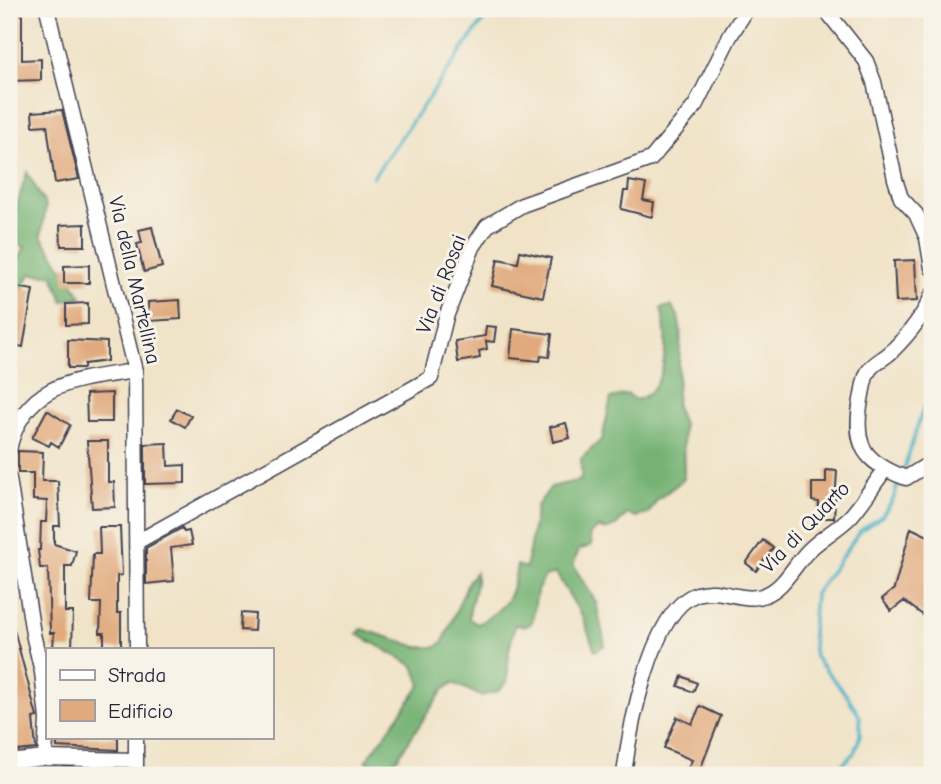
<svg xmlns="http://www.w3.org/2000/svg" width="941" height="784" viewBox="0 0 941 784" font-family="'Comic Neue',sans-serif">
<style>
.forest{fill:#74b273;stroke:#4b6a57;stroke-width:2}
.lines{fill:none;stroke-linecap:round;stroke-linejoin:round}
.stream{stroke:#48b0c6;stroke-width:3.5}
.building{fill:#e1aa7e}
.street-casing{stroke:#413f50;stroke-width:17}
.street{stroke:#fff;stroke-width:14}
.labels{text-anchor:middle;dominant-baseline:central;stroke-width:6;stroke-linejoin:round;paint-order:stroke}
.street-label{font-size:21px;fill:#22223b;stroke:#f7f3e8}
</style>
<rect width="100%" height="100%" fill="#f7f3e8"/>
<filter id="ink" filterUnits="userSpaceOnUse"><feTurbulence type="fractalNoise" baseFrequency=".0143" numOctaves="2"/><feDisplacementMap in="SourceGraphic" scale="14" xChannelSelector="R" yChannelSelector="G"/><feConvolveMatrix kernelMatrix="1 2 1 2 8 2 1 2 1" color-interpolation-filters="sRGB"/></filter>
<filter id="wash" filterUnits="userSpaceOnUse"><feTurbulence type="fractalNoise" baseFrequency=".00686" numOctaves="4" result="noise"/><feDisplacementMap in="SourceGraphic" scale="28" xChannelSelector="R" yChannelSelector="G"/><feGaussianBlur stdDeviation="1.57" result="paint"/><feColorMatrix in="noise" values="0 0 0 0 0 0 0 0 0 0 0 0 0 0 0 0 0 1.4 0 .05"/><feComposite in="paint" operator="in"/></filter>
<g filter="url(#wash)">
<rect width="100%" height="100%" fill="#f0e3c7"/>
<path class="forest" d="M27 172 46 206 41 236 82 297 63 301 53 275 30 274 9 317V277L25 247 9 241V232Z
M672 306 678 316 681 333 676 406 683 424 684 479 657 500 648 514 635 517 627 514 616 526 605 530 598 527 590 535 592 545 579 550 573 565 596 602 605 645 595 651 583 618 556 573 545 576 537 591 532 622 527 626 515 625 509 650 507 682 498 691 481 696 453 683 443 690 398 757 380 775H362L371 765 366 761 421 685 414 666 357 634 362 629 418 647H437L444 640 469 580 476 572C478 589 469 602 469 619L478 624C508 605 512 600 517 565L526 568 537 506 551 487 581 480V459L602 439 611 398 627 394 636 400C670 391 668 335 661 308Z"/>
<g class="lines">
<path class="stream" d="M373 177 491 9
M904 469 921 415 932 393
M830 775 854 753 860 736V717L848 697 815 657 812 633 815 594 861 530 882 516 893 500 898 484"/>
</g>
<g id="blocks">
<path class="building" d="M9 9H22V60L41 59V80L9 81Z
M62 110 79 179 55 183 47 125 33 126 32 112Z
M629 181 646 184 643 200 654 202 652 217 621 209 624 191H628Z
M85 224V246H61L60 225Z
M152 227 162 267 144 272 137 244 142 243 139 230Z
M520 251 551 258 543 297 492 286 498 259 518 263Z
M915 260 917 301 896 302 894 261Z
M89 265V283H64V266Z
M17 287 33 290 23 347 9 344Z
M180 300 181 319 149 321 148 302Z
M88 303V324L66 325V304Z
M486 326 496 327 494 342 486 341 487 349 479 351 480 358 458 362 455 341 485 336Z
M513 329 552 334 549 357 541 356 540 361 510 358Z
M68 340 107 342V361L84 364V368H68Z
M112 393V422H87L86 394Z
M177 409 191 416 185 427 171 419Z
M47 410 70 425 59 447 51 442 49 446 32 438Z
M566 423 570 438 553 442 550 427Z
M87 441H108V482H114L115 507 92 508Z
M167 443 168 466 185 465V483L145 484V444Z
M18 451 43 452 42 481H58L60 526H54V544L76 551 72 566H65V612H73L72 649H53L54 633H50L48 568H40L38 550H40L41 522H46L47 501 33 500V473H18Z
M826 470 837 471 834 518H818L819 502 812 501V483H826Z
M99 527H120L122 575 117 576V613H121V649H104V633H100L101 603H91L93 554H100Z
M182 528 184 532 189 531 192 545 171 548 174 581 146 584V548Z
M911 528 932 538V572L926 585 932 589V622L904 601 891 611 882 599 894 589Z
M763 540 773 548 756 571 746 563Z
M241 613 255 614 254 631 240 630Z
M9 622H12L37 717 33 718 36 749 17 751 16 728 10 702 16 700 9 674Z
M682 676 697 683 693 692 678 686Z
M700 706 721 716 698 775H685L692 760 664 748 677 717 692 724Z
M57 737H118V750L57 747Z"/>
</g>
</g>
<g filter="url(#ink)">
<use href="#blocks" fill-opacity="0" stroke="#413f50" stroke-width="2"/>
<g class="lines">
<defs>
<path id="street" d="M47 9 135 371 137 649
M825 9 866 61 874 82 895 179 901 198 916 214 927 238 932 268
M932 295C924 317 907 336 891 352 885 358 875 362 870 369 864 376 863 391 861 400 853 445 863 462 906 478L932 462
M9 449C25 381 77 380 135 371
M9 479 33 634 42 672 47 719 45 758
M137 542 431 378 446 317 473 247 487 226 522 205 651 159 695 106 730 36 747 9
M9 762 45 758 136 760
M136 775V737
M624 775C629 732 651 609 697 594 719 586 744 604 765 595 785 587 793 566 809 550 821 538 838 529 850 517 863 503 873 485 885 470"/>
</defs>
<use href="#street" class="street-casing"/>
<use href="#street" class="street"/>
</g>
</g>
<g class="labels">
<g class="street-label">
<text transform="translate(135 280) rotate(77)">Via della Martellina</text>
<text transform="translate(441 284) rotate(-69)">Via di Rosai</text>
<text transform="translate(805 527) rotate(-46)">Via di Quarto</text>
</g>
</g>
<rect width="941" height="784" fill="none" stroke="#f7f3e8" stroke-width="35"/>
<rect x="46" y="648" width="228" height="91" fill="#f7f3e8" stroke="#a29fa3" stroke-width="2"/>
<rect x="60" y="670" width="35" height="10" fill="#ffffff" stroke="#a29fa3" stroke-width="2"/>
<text x="108" y="682" font-size="21" fill="#22223b">Strada</text>
<rect x="60" y="700" width="35" height="21" fill="#e1aa7e" stroke="#a29fa3" stroke-width="2"/>
<text x="108" y="718" font-size="21" fill="#22223b">Edificio</text>
</svg>
